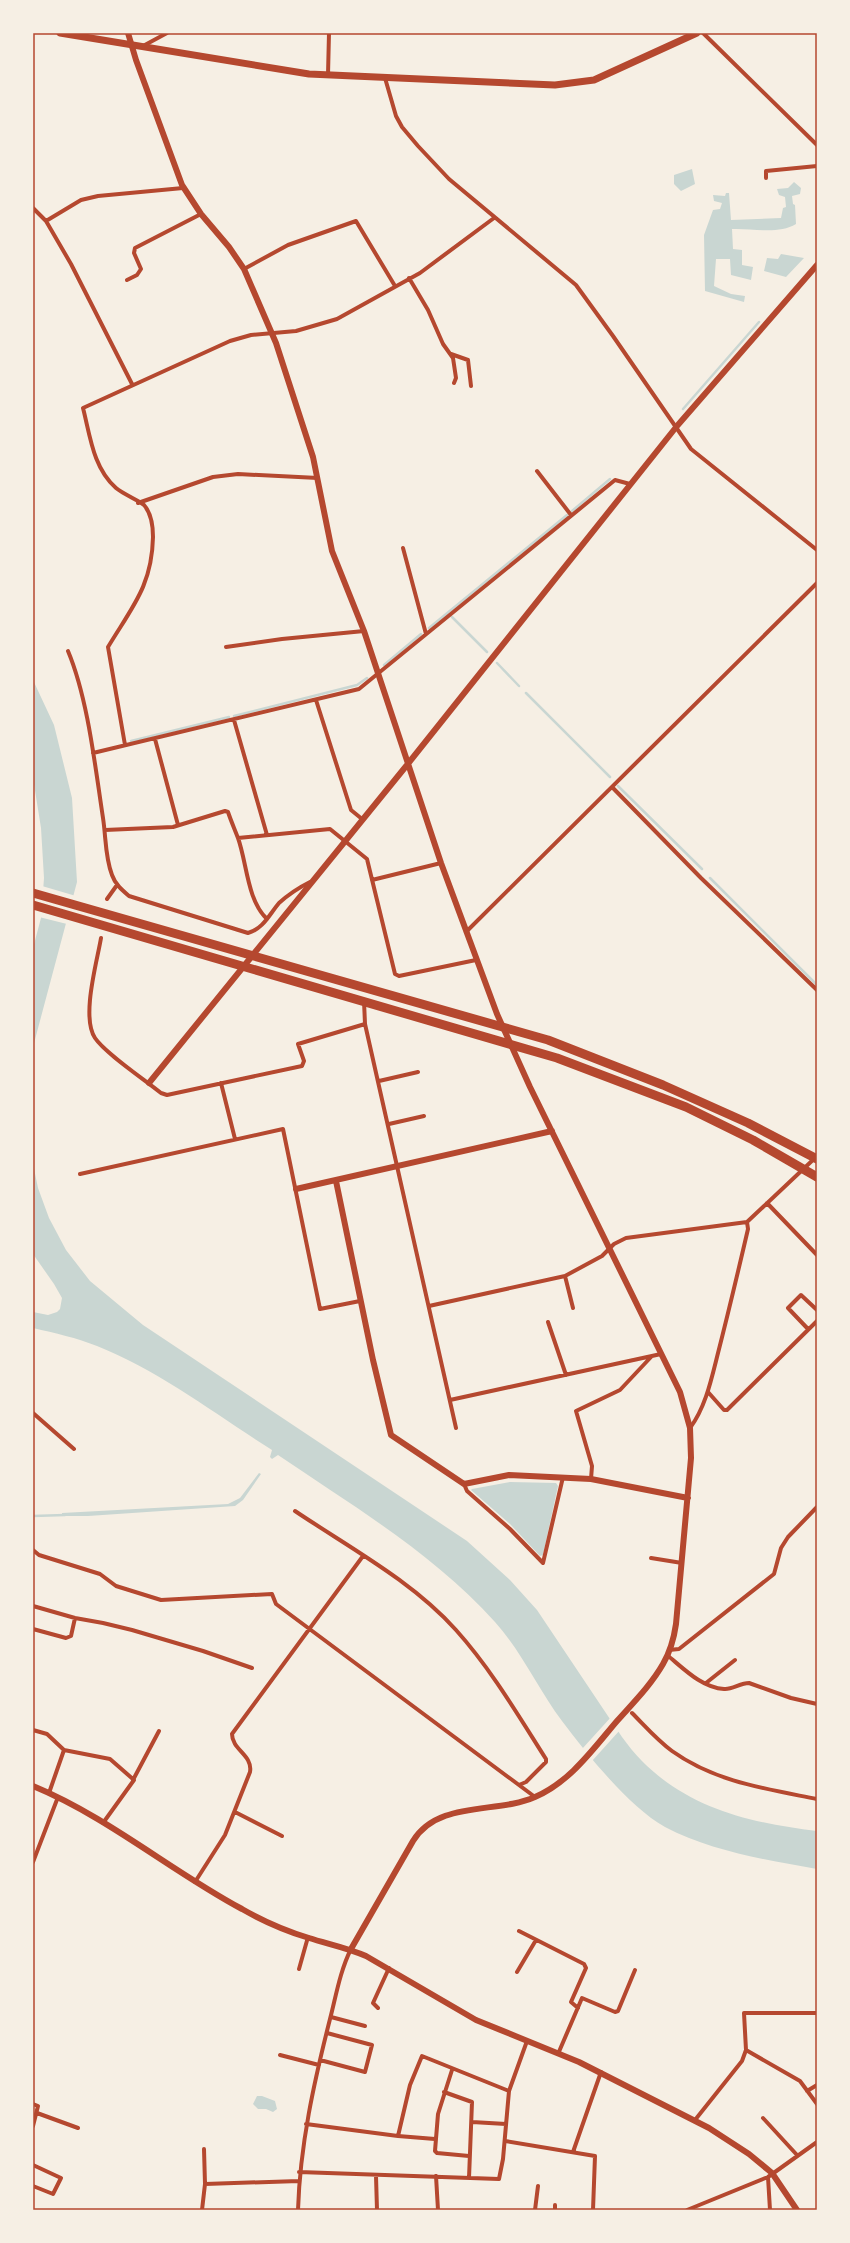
<svg xmlns="http://www.w3.org/2000/svg" width="850" height="2243" viewBox="0 0 850 2243" font-family="Rubik,sans-serif">
<style>
.water{fill:#c9d6d2}
.pier{fill:#f6efe4}
.lines{fill:none;stroke-linecap:round;stroke-linejoin:round}
.stream{stroke:#c9d6d2;stroke-width:2.5}
.minor{stroke:#b5482f;stroke-width:4}
.tertiary{stroke:#b5482f;stroke-width:6}
.secondary{stroke:#b5482f;stroke-width:7}
.trunk{stroke:#b5482f;stroke-width:9}
.neatline{fill:none;stroke:#b5482f;stroke-width:1.5}
</style>
<rect width="100%" height="100%" fill="#f6efe4"/>
<path class="water" d="M692 169 695 184 681 191 674 184V175Z
M794 182 801 188 800 194 792 196 793 204 795 205 796 224C778 235 752 228 732 229L733 249 742 250V265L753 267 751 280 731 275 730 259H716L714 286 731 294 745 296 744 302 705 291 704 235 713 210 720 209 722 203 714 201 713 195 725 196 726 193H729L731 220 781 218 783 208 786 207 785 197 779 195 777 189 788 188Z
M781 254 804 258 786 277 764 271 767 258 778 259Z
M33 680 54 725 72 798 77 882 33 1047V948L41 918 44 878 41 828 33 778Z
M33 1164 38 1188 49 1218 66 1250 90 1281 143 1325 467 1541 510 1580 537 1610 622 1737C669 1803 740 1822 817 1831V1869C766 1860 711 1851 665 1827 629 1807 587 1754 562 1721 538 1689 522 1652 495 1622 434 1554 353 1506 278 1455L272 1459 270 1457 272 1450C215 1414 160 1371 97 1346 77 1338 55 1333 33 1328V1312L48 1315 57 1312 60 1309 62 1298 54 1284 33 1254Z
M259 1473 261 1474 243 1500 235 1506 88 1516H62V1513L228 1504 240 1498Z
M510 1482 556 1483 558 1486 543 1555 540 1556 510 1524 471 1490 472 1489Z
M257 2096H262L275 2101 277 2109 273 2112 266 2109H258L253 2104Z"/>
<path class="pier" d="M42 886 76 896 67 924 39 917Z
M612 1716 620 1730 592 1761 582 1749Z"/>
<g class="lines">
<path class="stream" d="M683 409 759 322
M572 511 610 479
M452 617 487 652
M429 628 567 515
M497 663 519 686
M384 665 421 634
M526 693 610 777
M234 716 357 685 367 678
M131 741 229 717
M618 786 702 869
M710 878 817 985
M33 1516 65 1515"/>
<path class="minor" d="M703 33 817 145
M143 46 167 33
M328 75 329 33
M385 78 396 116 402 127 418 146 449 179 576 285 613 336 691 449 817 550
M766 178V171L817 166
M33 208 46 221 71 264 132 384
M46 221 81 200 98 196 183 188
M244 269 288 245 356 221 395 286
M409 278 428 310 443 344 453 358 456 378 454 383
M127 280 137 275 141 269 134 253 135 248 201 214
M451 354 468 360 471 386
M537 471 571 515
M138 503 213 477 238 474 318 478
M403 548 426 634
M226 647 282 639 364 631
M68 651C88 699 95 766 103 818 106 837 105 857 112 875 115 884 122 890 129 896L248 933C263 929 269 915 279 903 289 894 298 888 310 882
M316 700 351 810 362 819
M234 720 267 835
M155 739 178 825
M125 745 108 647C132 607 152 586 153 537 153 527 151 513 144 505 140 501 123 494 116 488 93 468 90 435 83 408L230 341 251 335 296 331 337 319 420 273 494 218
M93 753 359 689 615 480 630 484
M612 787 701 878 817 990
M105 830 173 827 225 811 228 812C231 821 235 830 238 838 247 863 247 900 267 919
M238 838 330 829 367 859 395 974 399 976 476 960
M372 880 441 863
M107 899 117 885
M466 932 817 583
M101 938C97 962 81 1017 95 1038 106 1054 144 1079 161 1093L167 1095 302 1066 304 1061 298 1044 365 1024
M364 1001 365 1024 456 1428
M379 1081 418 1072
M221 1083 235 1139
M389 1124 424 1116
M80 1174 283 1129 320 1309 360 1301
M767 1203 817 1255
M565 1276 573 1308
M429 1306 565 1276 602 1256 614 1244 626 1238 747 1222 815 1158
M548 1322 566 1375
M808 1329 788 1308 801 1295 817 1310
M708 1392 724 1410H727L817 1321
M450 1400 661 1354
M33 1413 74 1449
M690 1428C705 1408 711 1381 717 1357 728 1314 738 1272 748 1229L747 1222
M591 1479 592 1466 576 1411 620 1390 651 1357
M464 1484 467 1491 510 1529 543 1563 563 1477
M295 1511C350 1548 412 1581 456 1630 491 1669 518 1715 546 1759V1762L526 1782 519 1785
M33 1550 39 1555 100 1574 116 1586 161 1600 272 1594 276 1604 535 1797
M651 1558 682 1563
M33 1606 75 1618 103 1623 132 1630 203 1651 252 1668
M33 1629 66 1638 71 1636 75 1618
M669 1650 679 1649 774 1574 781 1548 788 1537 817 1507
M667 1655C683 1668 702 1688 724 1689 732 1690 740 1683 749 1683L791 1698 817 1704
M706 1683 735 1660
M632 1713C645 1726 657 1740 672 1751 715 1782 767 1789 817 1799
M33 1730 47 1734 64 1750 110 1759 134 1780 103 1823
M133 1780 159 1731
M49 1793 64 1750
M235 1812 282 1836
M33 1862 58 1797
M195 1882 225 1835 250 1772C253 1755 232 1750 232 1734L363 1556
M519 1931 584 1964 586 1968 571 2002 578 2008
M299 1969 308 1937
M517 1972 536 1940
M378 2008 373 2003 389 1968
M331 2017 365 2026
M746 2050 800 2081 817 2104
M558 2054 582 1998 615 2012 618 2011 635 1970
M280 2055 319 2065
M320 2060 365 2072 372 2045 327 2033
M452 2070 438 2114 435 2151 437 2153 469 2156
M807 2091 817 2085
M444 2092 472 2102 469 2178
M33 2104 38 2106 33 2126
M37 2113 78 2128
M763 2118 797 2155
M695 2120 742 2061 746 2050 744 2013H817
M472 2122 506 2124
M306 2124 398 2136 435 2139
M398 2136 410 2085 422 2056 509 2091
M505 2141 595 2156 593 2210
M573 2152 601 2072
M33 2165 61 2178 53 2194 33 2186
M299 2172 499 2179 503 2159 509 2091 527 2041
M376 2176 377 2210
M436 2176 438 2210
M768 2177 770 2210
M205 2184 299 2181
M202 2210 205 2184 204 2149
M298 2210C300 2145 314 2082 330 2019 336 1996 340 1971 351 1949
M535 2210 538 2186
M555 2210V2205
M687 2210 768 2177 817 2142"/>
<path class="tertiary" d="M128 33 136 60 182 185 201 214 229 247 244 269 276 343 313 457 332 551 364 631 441 863 497 1014 530 1087 680 1392 690 1428 691 1458 676 1624C674 1638 670 1652 663 1664 651 1685 633 1703 617 1721 593 1749 570 1782 535 1797 497 1814 438 1800 413 1841L351 1949
M149 1083 407 765 677 426 817 265
M336 1181 373 1360 391 1435 464 1484 509 1475 591 1479 688 1498
M296 1189 552 1131
M33 1786C108 1817 171 1871 242 1909 263 1921 286 1931 309 1938 328 1944 348 1948 366 1956L476 2020 579 2062 709 2128 749 2154 772 2173 797 2210"/>
<path class="secondary" d="M60 33 309 74 555 85 594 80 697 33"/>
<path class="trunk" d="M33 893 548 1040 663 1085 748 1123 817 1159
M33 905 557 1058 686 1107 753 1140 817 1177"/>
</g>
<rect width="850" height="2243" fill="none" stroke="#f6efe4" stroke-width="68"/>
<rect x="34" y="34" width="782" height="2175" class="neatline"/>
</svg>
